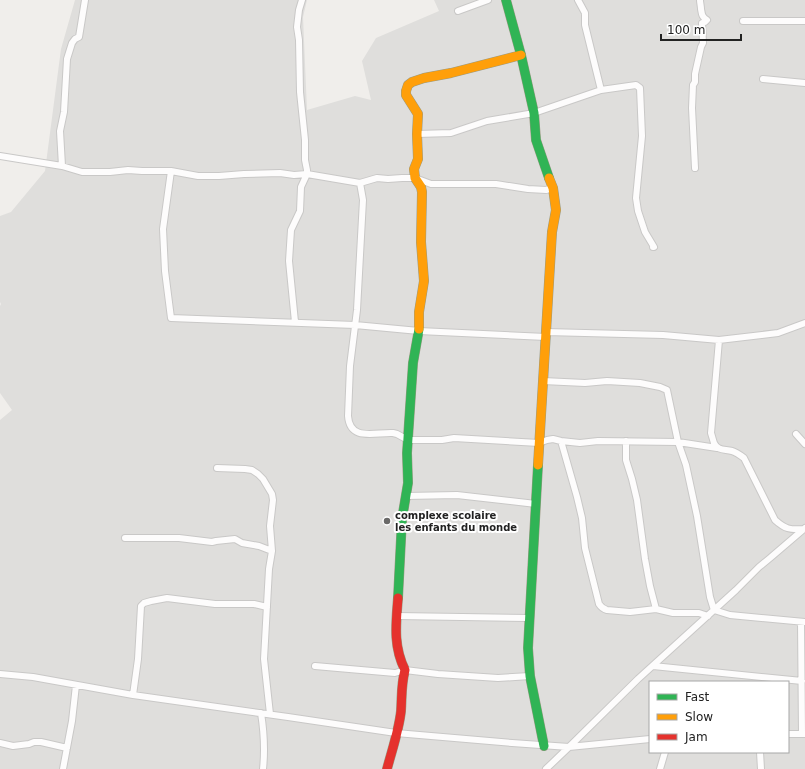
<svg xmlns="http://www.w3.org/2000/svg" width="805" height="769" viewBox="0 0 805 769" font-family="'DejaVu Sans',sans-serif">
<style>
.residential{fill:#dfdedc;fill-rule:evenodd}
.lines{fill:none;stroke-linecap:round;stroke-linejoin:round}
.street-casing{stroke:#c9c8c7;stroke-width:8}
.fast-casing{stroke:#999a82;stroke-width:10}
.slow-casing{stroke:#999a82;stroke-width:10}
.jam-casing{stroke:#999a82;stroke-width:10}
.street{stroke:#fdfcfc;stroke-width:6}
.fast{stroke:#30b455;stroke-width:9}
.slow{stroke:#ff9f0a;stroke-width:9}
.jam{stroke:#e5322d;stroke-width:9}
.poi-dot{fill:#6a6968;stroke:#fff;stroke-width:1.5}
.labels{text-anchor:middle;dominant-baseline:central;stroke-width:4;stroke-linejoin:round;paint-order:stroke}
.poi-label{font-size:10px;font-weight:bold;fill:#222;stroke:#fff;text-anchor:start}
</style>
<rect width="100%" height="100%" fill="#f0eeeb"/>
<path class="residential" d="M75 0H307L303 17 307 110 355 96 371 100 362 61 376 38 439 11 434 0H805V769H0V420L12 410 0 393V306L1 304 0 302V216L11 212 45 171 61 49ZM650 682H788V752H650Z"/>
<g class="lines">
<defs>
<path id="street" d="M578 0 585 13V25L601 90
M458 11 488 0
M743 21H805
M763 79 805 83
M417 134 451 133 487 121 534 113 601 90 636 85 640 88 642 136 636 198 638 211 645 232 654 247H653
M0 156 62 166 82 172H110L128 170 142 171H171L198 176H219L244 174 280 173 294 175 307 174V170L305 160V140L300 92 299 40 297 27 299 10 302 0
M62 166 60 131 64 112 67 59 72 43 75 39 79 37 85 0
M695 168 692 108 693 85 695 82V74L701 47 703 43 702 23 705 22 707 20C702 17 702 15 701 9 701 6 700 3 700 0
M171 171 163 229 165 271 171 318 355 325 419 331 546 337
M360 183 363 200 357 310 350 366 348 416C350 442 375 432 393 433L397 434 408 440H442L454 438 539 443 547 440 553 439 561 441 580 443 598 441 678 442 717 448
M295 322 289 261 291 230 300 211 301 187 307 174 360 183 377 178 388 179 402 178H415L431 184H496L528 189 546 190 553 188
M546 332 663 335 719 340 778 333 805 323
M719 340 711 433C712 436 713 440 714 443 718 451 724 449 732 451 736 452 740 455 744 458L775 520C785 529 790 530 803 529
M543 381 585 383 607 381 640 383 660 387 667 390 678 442 686 465 697 516 710 597 714 610 730 615 805 622
M796 434 805 444
M561 441 577 497 582 518 585 548 599 604C601 607 603 609 607 610L630 612 656 609 673 613H699L708 616
M626 441V460L632 479 637 500 645 559 650 586 656 609
M217 468 245 469 252 470 258 474 263 479 272 494 273 500 270 526 272 551 269 569 264 659 270 714
M406 496 457 495 536 504
M125 538H179L212 542 216 541 235 539 242 543 259 546 272 551
M397 616 529 618
M801 622 802 734
M315 666 395 673 405 670 438 674 498 678 530 676
M653 666 802 681
M0 674 33 677 133 695 288 717 396 733 512 743 569 747 650 739
M133 695 138 659 141 606 144 603 151 601 167 598 215 604H254L267 607
M261 713C264 732 265 750 263 769
M788 734H805
M0 743 13 746 29 744 34 742H41L67 748
M760 752 761 769
M63 769 72 721 76 685
M546 769 569 747 638 679 736 590 759 567 770 558 805 528
M660 769 665 752"/>
<path id="fast" d="M506 0 521 55 534 113 536 140 549 178
M538 465 528 648 530 676 544 746
M398 598 402 519 408 483 407 453 413 363 419 329"/>
<path id="slow" d="M419 329V312L424 281 421 242 422 192 421 187 415 178 414 169 418 159 417 134 418 114 406 95V91L408 85 412 82 424 78 451 73 521 55
M538 465 552 232 556 210 553 188 549 178"/>
<path id="jam" d="M387 769C392 750 399 730 401 711 402 696 401 685 405 670 393 646 396 624 398 598"/>
</defs>
<use href="#street" class="street-casing"/>
<use href="#fast" class="fast-casing"/>
<use href="#slow" class="slow-casing"/>
<use href="#jam" class="jam-casing"/>
<use href="#street" class="street"/>
<use href="#fast" class="fast"/>
<use href="#slow" class="slow"/>
<use href="#jam" class="jam"/>
</g>
<circle class="poi-dot" cx="387" cy="521" r="4"/>
<g class="labels">
<g class="poi-label">
<text x="395" y="515">complexe scolaire<tspan x="395" dy="12">les enfants du monde</tspan></text>
</g>
</g>
<rect x="649" y="681" width="140" height="72" fill="#ffffff" stroke="#a7a7a7"/>
<rect x="657" y="694" width="20" height="6" fill="#30b455" stroke="#a7a7a7"/>
<text x="685" y="701" font-size="12" fill="#222222">Fast</text>
<rect x="657" y="714" width="20" height="6" fill="#ff9f0a" stroke="#a7a7a7"/>
<text x="685" y="721" font-size="12" fill="#222222">Slow</text>
<rect x="657" y="734" width="20" height="6" fill="#e5322d" stroke="#a7a7a7"/>
<text x="685" y="741" font-size="12" fill="#222222">Jam</text>
<path d="M661 34v6h80v-6" fill="none" stroke="#222222" stroke-width="2"/>
<text x="667" y="34" font-size="12" fill="#222222" stroke="#ffffff" stroke-width="3" paint-order="stroke">100 m</text>
</svg>
